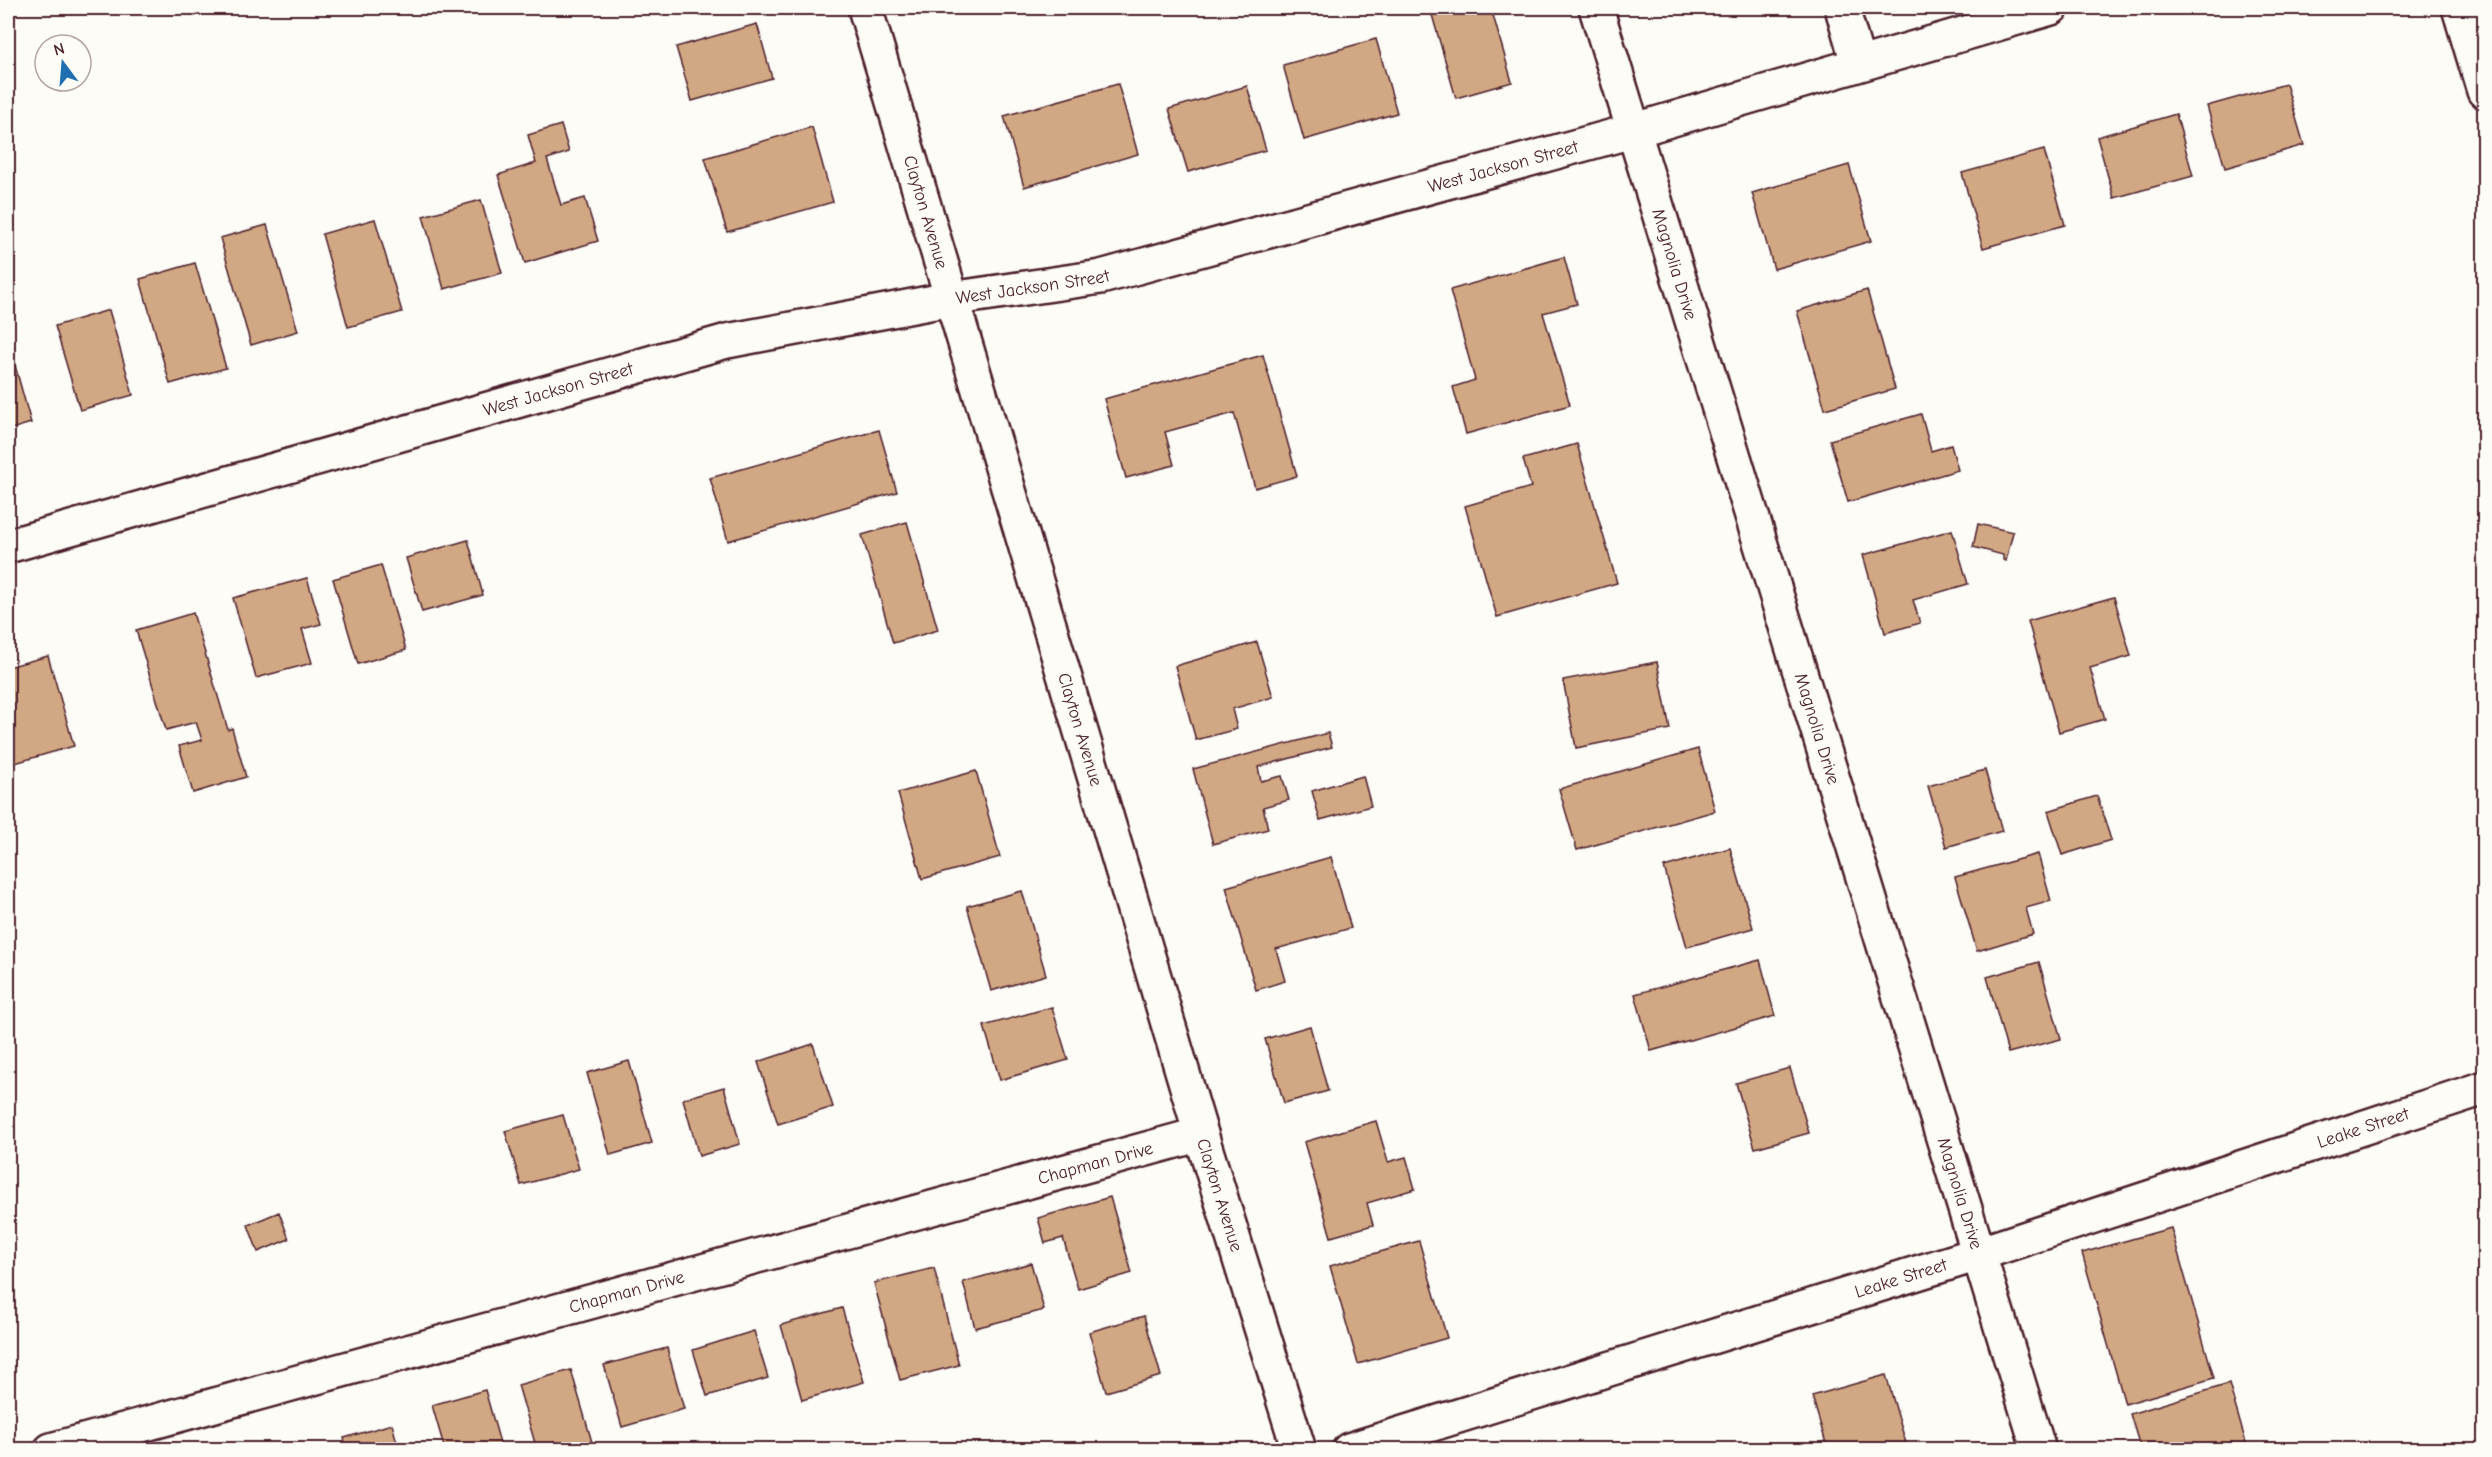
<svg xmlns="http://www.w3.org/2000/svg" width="2492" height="1457" viewBox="0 0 2492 1457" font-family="'Comic Neue',sans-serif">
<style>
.building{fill:#d2a884;stroke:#4a1f2b;stroke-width:1.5}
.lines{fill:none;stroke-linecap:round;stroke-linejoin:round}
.street-casing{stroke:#4a1f2b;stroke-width:38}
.secondary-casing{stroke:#4a1f2b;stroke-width:38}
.street{stroke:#fdfcf7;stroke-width:33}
.secondary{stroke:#fdfcf7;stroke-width:33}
.labels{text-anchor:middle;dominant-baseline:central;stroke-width:6;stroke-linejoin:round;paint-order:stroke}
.street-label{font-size:18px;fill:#4a1f2b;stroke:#fdfcf7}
</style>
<rect width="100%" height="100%" fill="#fdfcf7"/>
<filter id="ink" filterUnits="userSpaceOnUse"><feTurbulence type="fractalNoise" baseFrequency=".0167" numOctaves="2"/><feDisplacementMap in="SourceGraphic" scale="12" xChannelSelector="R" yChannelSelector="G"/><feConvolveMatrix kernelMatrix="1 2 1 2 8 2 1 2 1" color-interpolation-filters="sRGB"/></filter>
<g filter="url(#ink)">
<path class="building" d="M1430 8H1491L1512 82 1456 98Z
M757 24 772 78 692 101 676 47Z
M1376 39 1397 113 1304 140 1283 65Z
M1118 84 1138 154 1024 187 1004 116Z
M2286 84 2304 145 2225 168 2207 106Z
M1247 86 1266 150 1188 172 1169 109Z
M2176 114 2193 176 2114 198 2097 137Z
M561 125 569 152 547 159 561 205 585 198 598 241 525 263 498 175 536 163 528 135Z
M812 127 833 202 727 232 705 158Z
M2044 150 2065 225 1983 248 1962 173Z
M1849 165 1871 241 1774 269 1752 193Z
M481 200 502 273 444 289 423 216Z
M375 219 402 312 348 327 322 234Z
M267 225 298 331 251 345 220 238Z
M1564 257 1577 304 1543 313 1570 405 1466 434 1453 387 1475 380 1450 290Z
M195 263 226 368 170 384 140 279Z
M1867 290 1895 389 1825 409 1797 311Z
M109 310 133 395 80 410 55 326Z
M8 340 31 423 8 430Z
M1263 355 1297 476 1255 488 1234 413 1165 432 1174 465 1126 478 1104 399Z
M1921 414 1931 451 1951 445 1958 470 1848 502 1830 440Z
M879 430 897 492 728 541 710 478Z
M1577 444 1617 583 1497 617 1465 506 1531 487 1523 459Z
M907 522 938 630 893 643 862 535Z
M1978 524 2013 532 2006 561 2003 560V555L1973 547Z
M1952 530 1968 584 1913 600 1920 623 1885 633 1863 555Z
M468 540 483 595 422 612 406 558Z
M381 565 406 650 358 664 333 579Z
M307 578 321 624 302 629 312 663 256 678 233 598Z
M2114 597 2131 656 2090 668 2105 719 2059 732 2028 621Z
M193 613 228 730 232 728 246 777 193 793 179 746 202 740 196 722 166 730 136 630Z
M1257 642 1273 697 1232 709 1237 729 1196 740 1175 666Z
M48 656 74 746 8 765V667Z
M1657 662 1670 729 1576 748 1563 680Z
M1328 733 1332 747 1258 767 1261 781 1282 776 1289 800 1263 807 1268 829 1213 844 1193 769Z
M1698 749 1715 811 1577 850 1559 789Z
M1985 770 2002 831 1946 847 1928 786Z
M976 771 1000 857 922 879 898 793Z
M1363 776 1371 806 1320 820 1312 791Z
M2097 796 2111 840 2062 855 2048 811Z
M1730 848 1753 928 1687 947 1664 867Z
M2038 854 2051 901 2026 908 2033 934 1977 951 1955 877Z
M1331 857 1351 928 1276 949 1285 981 1256 990 1226 887Z
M1022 891 1046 975 991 991 967 906Z
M1760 960 1775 1016 1651 1051 1635 994Z
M2039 962 2061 1039 2008 1053 1987 977Z
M1052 1007 1068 1060 1000 1080 984 1026Z
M1310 1026 1328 1091 1284 1103 1265 1039Z
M813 1044 833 1107 778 1124 758 1062Z
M629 1061 652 1143 610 1155 587 1073Z
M1790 1068 1809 1133 1755 1148 1736 1083Z
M724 1087 740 1144 699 1156 683 1099Z
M563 1115 579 1169 521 1185 505 1131Z
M1376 1121 1388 1162 1406 1157 1415 1189 1367 1203 1373 1225 1331 1237 1304 1142Z
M1110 1197 1132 1273 1078 1289 1063 1238 1045 1243 1038 1218Z
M279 1212 289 1239 258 1252 248 1225Z
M2171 1228 2214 1378 2125 1404 2082 1253Z
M1419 1241 1447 1338 1358 1364 1330 1266Z
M1031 1263 1044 1310 975 1328 963 1282Z
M934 1268 959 1365 900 1380 874 1283Z
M842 1308 864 1382 802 1400 781 1325Z
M1144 1316 1161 1376 1106 1392 1089 1332Z
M754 1331 768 1378 707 1396 693 1350Z
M667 1348 684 1409 622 1427 604 1365Z
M571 1370 592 1442 565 1450H537L518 1385Z
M1886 1375 1908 1450H1828L1812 1396Z
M2229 1384 2248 1450H2141L2130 1414Z
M485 1390 502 1450H445L432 1405Z
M392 1424 399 1450H347L344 1438Z"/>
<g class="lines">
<defs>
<g id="street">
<path id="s1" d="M865 8 1201 1134 1299 1450"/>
<path id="s2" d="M1596 8 2039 1450"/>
<path d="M1842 8 1858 63"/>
<path d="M2459 8 2484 91"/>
<path id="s3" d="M51 1450 1201 1134"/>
<path id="s4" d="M1349 1450 1978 1254 2484 1088"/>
</g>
<g id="secondary">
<path id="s5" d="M8 546 727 341 950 299 1101 277 1632 131 2051 8"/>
</g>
</defs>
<use href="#street" class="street-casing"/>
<use href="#secondary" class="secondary-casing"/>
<use href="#street" class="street"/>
<use href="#secondary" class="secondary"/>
</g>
</g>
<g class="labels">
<g class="street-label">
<text stroke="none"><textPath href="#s5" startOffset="1544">West Jackson Street</textPath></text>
<text stroke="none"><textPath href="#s1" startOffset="213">Clayton Avenue</textPath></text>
<text stroke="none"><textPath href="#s2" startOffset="268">Magnolia Drive</textPath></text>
<text stroke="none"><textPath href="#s5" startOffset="1058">West Jackson Street</textPath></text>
<text stroke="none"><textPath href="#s5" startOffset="572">West Jackson Street</textPath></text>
<text stroke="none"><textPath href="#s1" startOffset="753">Clayton Avenue</textPath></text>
<text stroke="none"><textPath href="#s2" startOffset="754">Magnolia Drive</textPath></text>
<text stroke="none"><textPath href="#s4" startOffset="1064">Leake Street</textPath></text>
<text stroke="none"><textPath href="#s3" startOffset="1083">Chapman Drive</textPath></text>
<text stroke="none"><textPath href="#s2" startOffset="1240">Magnolia Drive</textPath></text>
<text stroke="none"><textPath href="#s1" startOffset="1239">Clayton Avenue</textPath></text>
<text stroke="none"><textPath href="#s4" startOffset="578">Leake Street</textPath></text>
<text stroke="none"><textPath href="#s3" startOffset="597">Chapman Drive</textPath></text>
</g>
</g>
<rect width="2492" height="1457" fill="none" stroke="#fdfcf7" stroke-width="30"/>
<rect x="15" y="15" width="2462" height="1427" fill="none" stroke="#4a1f2b" stroke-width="2" filter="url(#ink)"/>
<g transform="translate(63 63) rotate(344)"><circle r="28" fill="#fdfcf7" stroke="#b5a4a5" stroke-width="1.5"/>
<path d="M0-4.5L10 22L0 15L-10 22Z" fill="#1f6fb2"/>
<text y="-9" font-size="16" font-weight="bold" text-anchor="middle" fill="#4a1f2b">N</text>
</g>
</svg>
